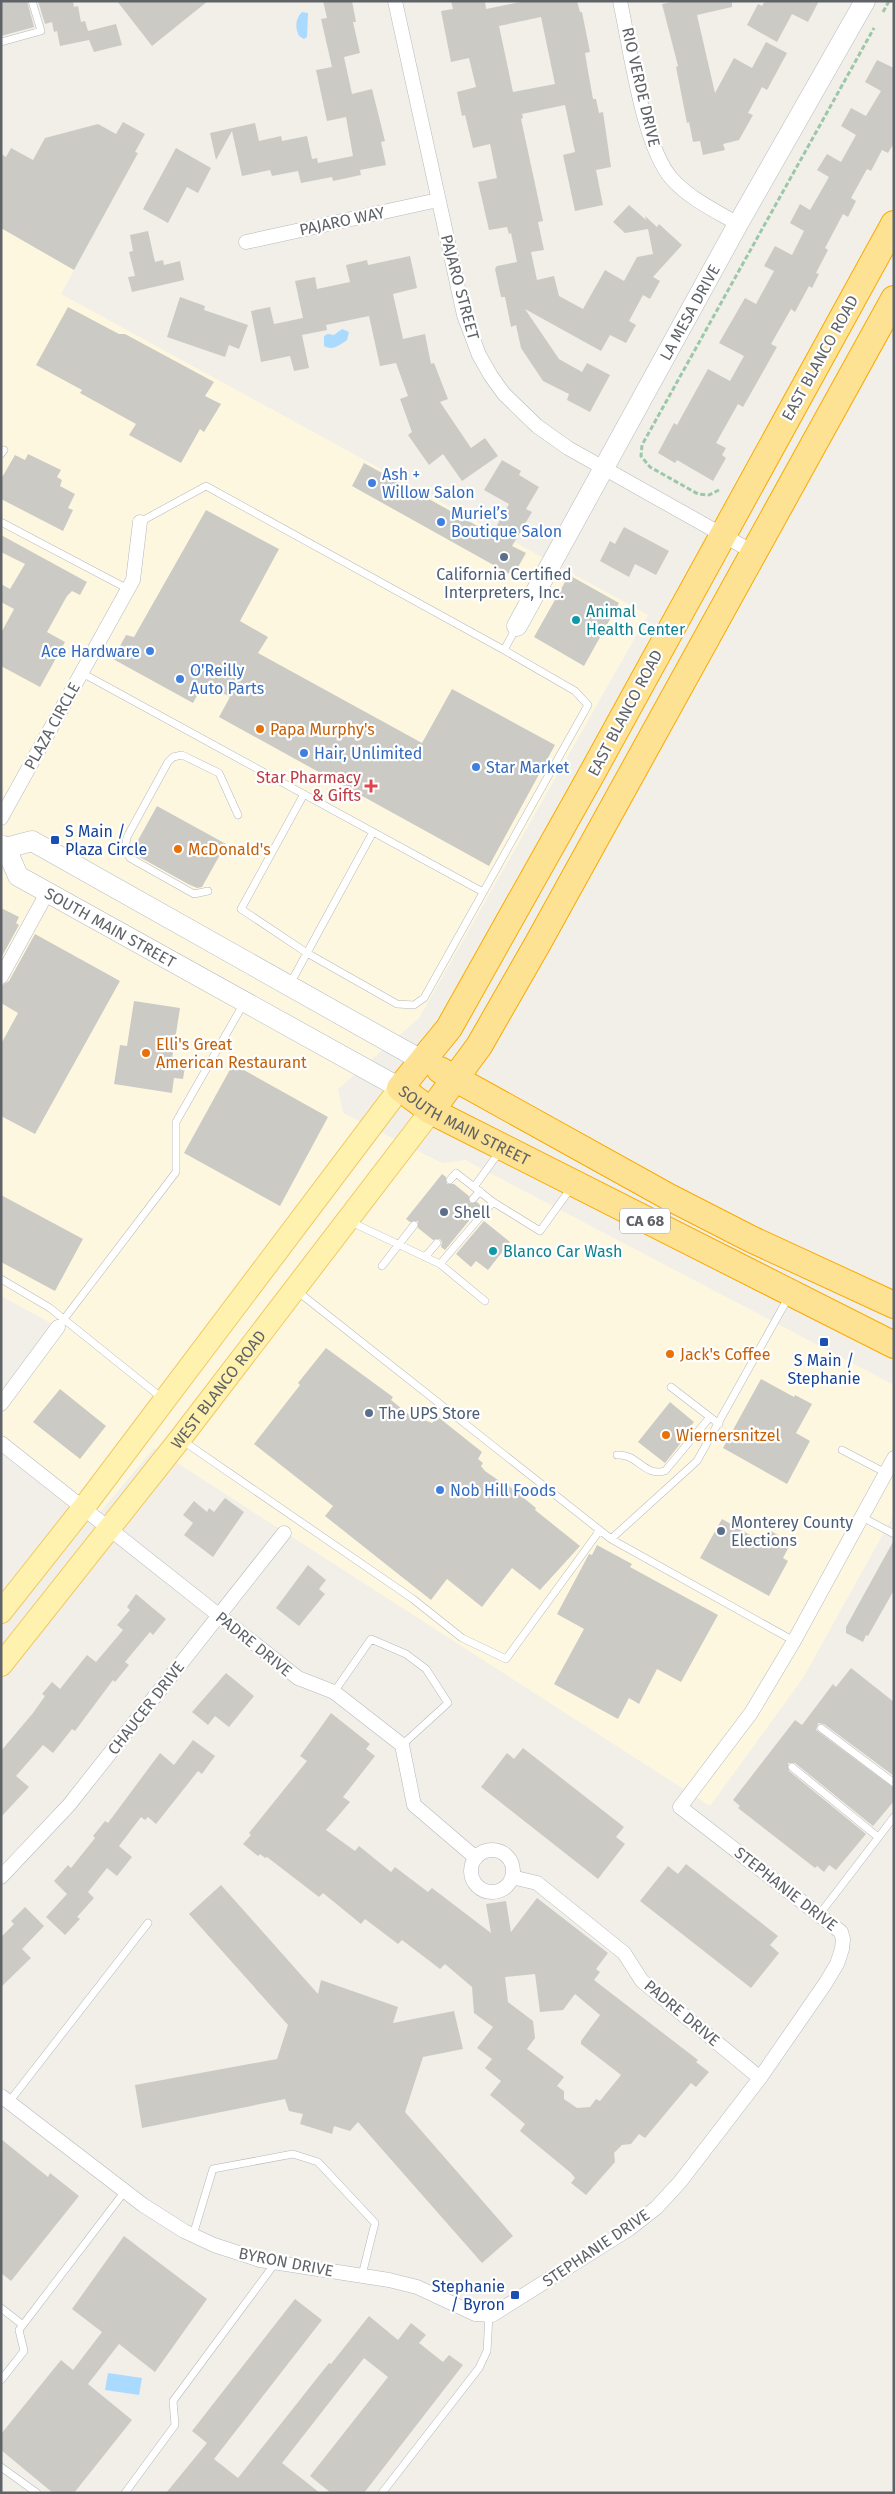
<svg xmlns="http://www.w3.org/2000/svg" width="895" height="2494" viewBox="0 0 895 2494" font-family="'Fira Sans',sans-serif">
<style>
.commercial{fill:#fef7e0}
.water{fill:#aadaff}
.building{fill:#cccac5;fill-rule:evenodd}
.lines{fill:none;stroke-linecap:round;stroke-linejoin:round}
.lane-casing{stroke:#b5b8bc;stroke-width:8}
.street-casing{stroke:#b5b8bc;stroke-width:15}
.secondary-casing{stroke:#b6babf;stroke-width:21}
.primary-casing{stroke:#f2c960;stroke-width:24}
.highway-casing{stroke:#f9ab00;stroke-width:28}
.path{stroke:#9cc7a9;stroke-width:3;stroke-dasharray:5 2.5;stroke-linecap:butt}
.lane{stroke:#fff;stroke-width:7}
.street{stroke:#fff;stroke-width:14}
.secondary{stroke:#fff;stroke-width:20}
.primary{stroke:#fff2af;stroke-width:22}
.highway{stroke:#fde293;stroke-width:26}
.shop-dot{fill:#3f7fe0;stroke:#fff;stroke-width:2}
.service-dot{fill:#5c6f8a;stroke:#fff;stroke-width:2}
.culture-dot{fill:#0f9aa8;stroke:#fff;stroke-width:2}
.food-dot{fill:#e8710a;stroke:#fff;stroke-width:2}
.health-dot{fill:#e0444e;stroke:#fff;stroke-width:2}
.transit-dot{fill:#1a4fb4;stroke:#fff;stroke-width:2}
.labels{text-anchor:middle;dominant-baseline:central;stroke-width:4.5;stroke-linejoin:round;paint-order:stroke}
.shield{fill:#fff;stroke:#8f9295;stroke-width:1}
.shield-label{font-size:15px;font-weight:bold;fill:#5f6368}
.street-label{font-size:16px;fill:#5f6368;stroke:#fff}
.shop-label{font-size:16px;fill:#366cbe;stroke:#fff;text-anchor:start}
.service-label{font-size:16px;fill:#4e5e75;stroke:#fff;text-anchor:start}
.culture-label{font-size:16px;fill:#0d838f;stroke:#fff;text-anchor:start}
.food-label{font-size:16px;fill:#c56008;stroke:#fff;text-anchor:start}
.health-label{font-size:16px;fill:#be3a42;stroke:#fff;text-anchor:end}
.transit-label{font-size:16px;fill:#164399;stroke:#fff;text-anchor:start}
</style>
<rect width="100%" height="100%" fill="#f1efe8"/>
<path class="commercial" d="M1 228 74 270 61 294 648 615 419 1018 338 1089 343 1113 442 1163 465 1160 894 1385V1518H892L803 1678 710 1806 154 1448 96 1517 1 1443V1403L58 1327 1 1296Z"/>
<path class="water" d="M302 12 308 13 307 37 304 39 299 36C295 28 295 19 302 12Z
M342 329 349 332 347 340C340 345 333 351 324 346V336L328 334 334 335Z
M108 2373 142 2378 139 2395 105 2390Z"/>
<path class="building" d="M1 1H27L34 27 1 36Z
M38 1H73L74 7 78 6 81 22 85 21 88 31 116 24 122 45 94 52 89 40 60 46 57 31 54 32 52 22 45 24Z
M117 1H208L152 46Z
M323 1H352L356 22H353L360 53 344 57 352 94 372 89 385 141 381 142 386 165 360 170 361 175 333 181 332 177 301 183 298 171 272 176 270 170 242 176 232 131 216 160 210 133 255 123 259 141 281 136 282 141 307 136 312 159 317 158 318 163 353 156 346 117 327 121 316 70 332 67 321 19 327 18Z
M451 1H485L486 9 525 1H577L580 12H582L590 52 585 53 588 71 593 99H596L599 113 603 112 611 167 596 170 603 205 575 211 563 155 575 152 565 105 522 114 523 118 521 119 543 221 538 222 544 250 531 252 537 280 554 276 559 296 583 309 605 270 624 281 637 257 653 254 648 229 625 233 613 222 629 205 646 220 645 216 657 227 659 224 682 245 653 277 660 281 650 299 643 295 629 321 636 325 626 343 610 335 601 351 525 309 559 359 582 372 587 363 610 375 590 412 567 400 569 394 543 381 521 348 516 325 511 327 505 297H501L495 269 497 266 517 262 511 233 509 234 507 227 489 230 478 182 497 178 490 144 473 148 465 115 462 116 457 92 476 87 469 58 451 62 441 11 453 9ZM541 17 555 84 513 92 499 26Z
M676 1H732V7L697 15 715 93 734 58 752 68 766 42 787 53 767 90 762 87 748 113 753 115 739 140 723 144 725 150 703 155 700 141 693 142 689 122 687 123 676 67 678 66 662 4Z
M765 1H819L808 22 792 14 777 42 747 25 758 4 762 6Z
M877 60 894 68V143L888 153 882 150 871 171 867 169 851 198 856 201 848 217 843 214 825 248 828 250 816 273 819 274 812 288 809 286 795 312 791 309 771 344 777 347 743 407 738 404 716 443 726 448 722 455 726 458 713 481 677 460 675 463 658 453 674 423 677 425 708 369 730 381 744 356 719 343 745 298 756 304 774 271 764 266 775 246 792 255 804 231 790 223 800 204 810 210 829 177 817 170 827 154 841 162 856 135 841 126 851 108 866 116 881 91 865 82Z
M123 122 145 134 135 152 138 153 74 270 1 228V154L6 157 11 148 33 160 45 138 98 124 116 134Z
M176 148 211 168 198 193 187 187 168 223 143 209Z
M148 231 155 262 163 260 164 265 180 261 184 280 132 292 128 277 135 276 129 252 133 251 130 235Z
M410 256 417 288 393 294 403 339 425 334 431 364 434 363 448 399 440 402 471 448 485 438 498 456 462 481 443 454 429 465 408 435 412 432 400 399 408 396 396 363 380 366 369 316 326 325 327 330 302 335 309 368 294 371 290 356 261 362 251 311 270 307 274 324 303 318 295 281 315 277 317 289 350 282 346 265 367 260 368 265Z
M180 297 205 306 204 310 248 325 239 349 229 345 225 357 167 337Z
M68 307 119 334H125L214 382 205 396 221 404 204 432 200 429 181 463 129 435 136 424 80 393 82 390 36 365Z
M28 454 61 470 57 477 62 480 60 486 75 494 68 508 73 510 63 531 1 499V479L15 455 25 460Z
M502 460 521 471 519 475 539 487 526 509 532 512 512 546 526 553 513 576 352 486 364 463 492 534 509 504 484 490Z
M206 510 279 549 240 621 268 637 258 653 422 743 452 689 555 745 489 866 219 717 230 697 204 683 193 703 113 659 126 635 134 637Z
M624 527 669 551 656 575 635 564 629 577 600 561 610 541 615 544Z
M1 535 87 582 80 595 72 591 67 596 47 632 65 642 40 687 1 666V633L14 609 1 602V584L10 589 25 564 1 552Z
M569 575 619 603 584 666 534 637Z
M157 806 226 844 202 887 197 888 188 884 134 854 132 851Z
M1 908 19 917 16 923 19 925 1 958Z
M35 934 120 981 35 1134 1 1116V1044L18 1013 1 1003V986L9 981Z
M134 1001 180 1008 172 1059 186 1061 183 1079 174 1078 172 1093 114 1084 120 1045 127 1046Z
M233 1064 328 1117 280 1206 184 1153Z
M442 1174 446 1177 447 1184H454L469 1196 470 1203 477 1202 481 1206 445 1250 441 1247 442 1242 440 1239 433 1240 418 1228V1221L410 1222 406 1219Z
M1 1195 83 1239 55 1291 1 1262Z
M484 1221 510 1242 488 1270 476 1261 471 1267 456 1254Z
M326 1348 393 1397 391 1400 417 1421 419 1418 432 1423 438 1417 482 1452 478 1459 483 1463 481 1466 485 1471 508 1487 509 1486 536 1508 535 1510 580 1546 540 1590 512 1568 482 1607 447 1579 431 1600 325 1516 333 1506 254 1444 300 1385 298 1383Z
M761 1379 794 1397 795 1395 812 1404 796 1433 810 1441 787 1484 723 1448Z
M60 1389 106 1426 80 1459 33 1422Z
M670 1402 694 1422 685 1433 688 1434 665 1463 638 1442Z
M225 1498 244 1512 213 1557 184 1535 193 1523 183 1515 194 1501 207 1512 209 1508 214 1512Z
M722 1519 764 1543 771 1531 791 1543 783 1558 788 1561 769 1596 700 1558Z
M894 1540V1590L868 1636 866 1635 863 1642 846 1633V1627Z
M597 1545 632 1564 630 1567 718 1615 681 1682 657 1669 639 1704 629 1698 618 1719 554 1684 584 1629 557 1614 589 1554 592 1555Z
M308 1565 326 1580 319 1589 325 1594 299 1626 276 1608Z
M136 1594 166 1619 153 1635 150 1632 125 1662 129 1665 115 1682 113 1680 75 1731 72 1729 53 1753 43 1745 16 1776 29 1787 1 1817V1751L33 1713 45 1696 42 1694 52 1682 60 1689 87 1655 96 1662 123 1630 117 1625 130 1610 127 1607Z
M851 1668 894 1702V1776L824 1724 818 1723 816 1730 894 1788V1801L873 1826 795 1763H788L789 1771 866 1834 836 1870 829 1865 824 1872 817 1866 815 1868 738 1808 740 1806 733 1800 795 1720 802 1725 833 1684 836 1687Z
M226 1673 254 1696 229 1727 215 1716 208 1725 192 1712Z
M331 1713 370 1744 366 1749 375 1756 343 1797 350 1802 326 1830 355 1851 359 1846 391 1872 395 1867 428 1892 432 1888 491 1933 486 1904 506 1901 511 1932 537 1898 608 1953 596 1969 600 1972 594 1980 698 2060 696 2062 709 2072 696 2087 691 2083 645 2138 639 2134 631 2144 622 2145 614 2153 615 2162 586 2195 571 2183 575 2178 571 2173 520 2131 525 2124 490 2095 501 2081 485 2068 492 2059 477 2048 493 2027 474 2013 472 1987 445 1964 440 1969 402 1940 398 1944 365 1919 361 1924 323 1893 319 1897 267 1857 265 1858 260 1854 258 1856 243 1844 251 1835 249 1833 307 1761 300 1756ZM535 1974 540 2012 563 2010 575 1994 600 2015 581 2041V2044L621 2075 600 2101 596 2099 590 2107 577 2108 564 2099V2091L557 2086 564 2077 527 2049 535 2038 533 2021 508 2002 505 1977Z
M193 1740 215 1756 202 1774 198 1771 156 1824 148 1817 145 1820 141 1817 119 1846 132 1857 117 1876 107 1868 88 1892 94 1898 77 1917 80 1919 65 1935 46 1917 67 1894 54 1881 68 1865 71 1868 95 1838 93 1836 105 1821 108 1823 160 1753 174 1765Z
M523 1748 624 1827 616 1837 625 1844 598 1879 481 1787 507 1753 514 1759Z
M686 1864 778 1936 770 1945 779 1953 751 1988 640 1901 668 1866 678 1874Z
M221 1885 318 1994 321 1980 398 2007 393 2023 454 2011 463 2049 423 2057 405 2112 513 2236 482 2263 358 2122 350 2131 334 2126 332 2134 300 2124 303 2114 289 2111 285 2099 142 2128 135 2085 277 2059 288 2025 189 1914Z
M25 1907 44 1926 22 1949 31 1958 1 1987V1937L14 1924 11 1921Z
M1 2139 48 2177 50 2173 79 2196 11 2281 1 2273Z
M124 2236 207 2299 155 2372 119 2344 88 2384 132 2420 74 2493H53L1 2450V2434L61 2360 73 2370 102 2332 72 2309Z
M295 2299 322 2320 214 2459 238 2478 329 2363 331 2364 369 2316 398 2340 411 2323 426 2335 419 2343 443 2362 449 2355 463 2365 364 2493H331L310 2476 388 2377 364 2358 282 2463 320 2493H166L207 2443 192 2431Z"/>
<g class="lines">
<defs>
<path id="lane" d="M1 42 41 31 32 1
M1 454 4 450
M1 522 128 589
M140 522 206 486 504 650
M82 673 483 892
M304 794 241 909 307 953 397 1004 414 1005 424 998 588 705 575 691 504 650 516 628
M208 891 194 894 130 858 125 849 127 837 168 762 173 757 182 755 219 773 238 815
M290 984 373 832
M450 1180 456 1173 493 1202
M474 1187 500 1151
M473 1199 480 1191
M351 1222 440 1264
M425 1257 437 1243
M382 1266 414 1225
M1 1279 50 1308 162 1398
M297 1291 611 1539 794 1641
M485 1301 440 1264 493 1202 540 1231 571 1188
M58 1327 176 1172V1122L244 1003
M671 1387 719 1424
M183 1441 413 1599 462 1638 506 1659 600 1530
M842 1450 886 1473
M617 1455C637 1453 644 1477 665 1471L710 1417
M862 1517 894 1534
M611 1539 697 1461 788 1298
M334 1692 371 1639 406 1654 426 1669 448 1703 402 1745
M821 1728 894 1783
M792 1767 878 1837
M819 1915 894 1817
M9 2102 148 1923
M193 2235 213 2169 293 2154 318 2162 375 2223 362 2275
M1 2308 23 2325
M1 2380 24 2351 19 2330 125 2191
M1 2467 37 2493
M125 2493 175 2425 173 2401 276 2262
M382 2493 479 2368 487 2351 489 2315"/>
<path id="street" d="M395 1 464 315 479 355 491 376 504 394 537 426 568 448 753 552
M620 1C630 47 643 147 672 179 690 199 716 211 738 224
M246 242 438 200
M1 818 133 580 140 522
M1 977 47 893
M1 1404 58 1327
M1 1443 298 1678 334 1692 402 1745 414 1805 476 1858
M471 1871a21 21 0 1 1 42 0a21 21 0 1 1-42 0Z
M1 1877 69 1805 284 1533
M512 1877 537 1883 624 1953 642 1981 760 2078
M1 2096 143 2205 184 2231 214 2245 260 2260 389 2280 417 2287 475 2314 492 2315 629 2229 656 2208 680 2182 760 2078 825 1984 837 1964 842 1949 843 1939 841 1932 680 1807 751 1713 794 1641 894 1458"/>
<g id="secondary">
<path id="s1" d="M517 626 738 224 865 1"/>
<path id="s2" d="M1 845 6 848 18 876 400 1088"/>
<path d="M6 848 32 841 423 1061"/>
</g>
<g id="primary">
<path d="M1 1612 84 1507 400 1088"/>
<path id="s3" d="M1 1665 180 1439 431 1111"/>
</g>
<g id="highway">
<path id="s4" d="M894 224 590 777 449 1028 400 1088 431 1111 894 1345"/>
<path d="M440 1070 669 1197 751 1239 894 1305"/>
<path d="M431 1111 479 1046 538 943 894 299"/>
</g>
</defs>
<use href="#lane" class="lane-casing"/>
<use href="#street" class="street-casing"/>
<use href="#secondary" class="secondary-casing"/>
<use href="#primary" class="primary-casing"/>
<use href="#highway" class="highway-casing"/>
<path class="path" d="M883 12 889 1
M719 490 709 495 698 494 650 467 641 456 642 445 874 28"/>
<use href="#lane" class="lane"/>
<use href="#street" class="street"/>
<use href="#secondary" class="secondary"/>
<use href="#primary" class="primary"/>
<use href="#highway" class="highway"/>
</g>
<g class="shop-dot">
<circle cx="372" cy="483" r="5"/>
<circle cx="441" cy="522" r="5"/>
<circle cx="150" cy="651" r="5"/>
<circle cx="180" cy="679" r="5"/>
<circle cx="304" cy="753" r="5"/>
<circle cx="476" cy="767" r="5"/>
<circle cx="440" cy="1490" r="5"/>
</g>
<g class="service-dot">
<circle cx="504" cy="557" r="5"/>
<circle cx="444" cy="1212" r="5"/>
<circle cx="369" cy="1413" r="5"/>
<circle cx="721" cy="1531" r="5"/>
</g>
<g class="culture-dot">
<circle cx="576" cy="620" r="5"/>
<circle cx="493" cy="1251" r="5"/>
</g>
<g class="food-dot">
<circle cx="260" cy="729" r="5"/>
<circle cx="178" cy="849" r="5"/>
<circle cx="146" cy="1053" r="5"/>
<circle cx="670" cy="1354" r="5"/>
<circle cx="666" cy="1435" r="5"/>
</g>
<path class="health-dot" d="M368.5 778.5h5v5h5v5h-5v5h-5v-5h-5v-5h5z"/>
<g class="transit-dot">
<rect x="50" y="835" width="10" height="10" rx="2.5"/>
<rect x="819" y="1337" width="10" height="10" rx="2.5"/>
<rect x="510" y="2290" width="10" height="10" rx="2.5"/>
</g>
<g class="labels">
<rect class="shield" x="620" y="1208.5" width="50" height="25" rx="4"/>
<g class="shield-label">
<text x="645" y="1221">CA 68</text>
</g>
<g class="street-label">
<text transform="translate(641 87) rotate(77)">RIO VERDE DRIVE</text>
<text transform="translate(342 221) rotate(-12)">PAJARO WAY</text>
<text transform="translate(460 287) rotate(75)">PAJARO STREET</text>
<text stroke="none"><textPath href="#s1" startOffset="358">LA MESA DRIVE</textPath></text>
<text transform="translate(820 358) rotate(-61)">EAST BLANCO ROAD</text>
<text transform="translate(625 713) rotate(-62)">EAST BLANCO ROAD</text>
<text transform="translate(52 726) rotate(-61)">PLAZA CIRCLE</text>
<text stroke="none"><textPath href="#s2" startOffset="142">SOUTH MAIN STREET</textPath></text>
<text stroke="none"><textPath href="#s4" startOffset="1071">SOUTH MAIN STREET</textPath></text>
<text stroke="none"><textPath href="#s3" startOffset="351">WEST BLANCO ROAD</textPath></text>
<text transform="translate(254 1644) rotate(39)">PADRE DRIVE</text>
<text transform="translate(146 1708) rotate(-52)">CHAUCER DRIVE</text>
<text transform="translate(786 1889) rotate(38)">STEPHANIE DRIVE</text>
<text transform="translate(682 2013) rotate(40)">PADRE DRIVE</text>
<text transform="translate(596 2248) rotate(-34)">STEPHANIE DRIVE</text>
<text transform="translate(286 2262) rotate(11)">BYRON DRIVE</text>
</g>
<g class="shop-label">
<text x="382" y="474">Ash +<tspan x="382" dy="18">Willow Salon</tspan></text>
<text x="451" y="513">Muriel’s<tspan x="451" dy="18">Boutique Salon</tspan></text>
<text x="140" y="651" text-anchor="end">Ace Hardware</text>
<text x="190" y="670">O'Reilly<tspan x="190" dy="18">Auto Parts</tspan></text>
<text x="314" y="753">Hair, Unlimited</text>
<text x="486" y="767">Star Market</text>
<text x="450" y="1490">Nob Hill Foods</text>
</g>
<g class="service-label">
<text x="504" y="574" text-anchor="middle">California Certified<tspan x="504" dy="18">Interpreters, Inc.</tspan></text>
<text x="454" y="1212">Shell</text>
<text x="379" y="1413">The UPS Store</text>
<text x="731" y="1522">Monterey County<tspan x="731" dy="18">Elections</tspan></text>
</g>
<g class="culture-label">
<text x="586" y="611">Animal<tspan x="586" dy="18">Health Center</tspan></text>
<text x="503" y="1251">Blanco Car Wash</text>
</g>
<g class="food-label">
<text x="270" y="729">Papa Murphy's</text>
<text x="188" y="849">McDonald's</text>
<text x="156" y="1044">Elli's Great<tspan x="156" dy="18">American Restaurant</tspan></text>
<text x="680" y="1354">Jack's Coffee</text>
<text x="676" y="1435">Wiernersnitzel</text>
</g>
<g class="health-label">
<text x="361" y="777">Star Pharmacy<tspan x="361" dy="18">&amp; Gifts</tspan></text>
</g>
<g class="transit-label">
<text x="65" y="831">S Main /<tspan x="65" dy="18">Plaza Circle</tspan></text>
<text x="824" y="1360" text-anchor="middle">S Main /<tspan x="824" dy="18">Stephanie</tspan></text>
<text x="505" y="2286" text-anchor="end">Stephanie<tspan x="505" dy="18">/ Byron</tspan></text>
</g>
</g>
<rect width="895" height="2494" fill="none" stroke="#5f6368" stroke-width="5"/>
</svg>
